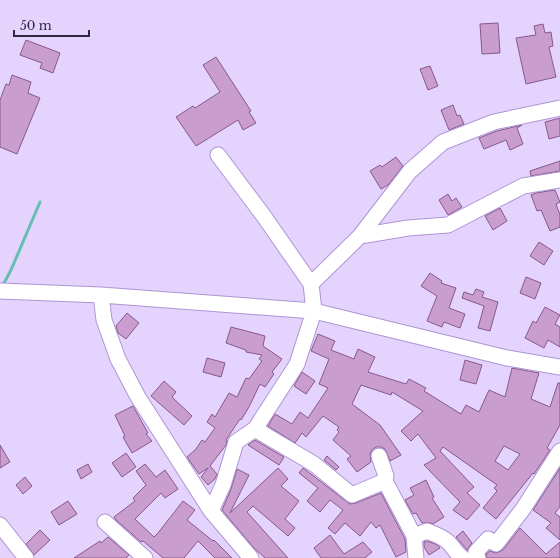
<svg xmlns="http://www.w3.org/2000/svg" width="560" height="558" viewBox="0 0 560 558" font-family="'Libre Baskerville',serif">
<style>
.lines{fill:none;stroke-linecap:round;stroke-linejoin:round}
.stream{stroke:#66bdb0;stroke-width:3}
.building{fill:#ca9dcf;stroke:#87588c;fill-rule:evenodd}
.minor-casing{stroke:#af94d4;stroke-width:17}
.minor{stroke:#fff;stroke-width:15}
</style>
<rect width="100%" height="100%" fill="#e4d4fd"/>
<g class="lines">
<path class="stream" d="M3 285 11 270 40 202"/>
</g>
<path class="building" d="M498 23 500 53 482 54 480 24Z
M543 24 545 33 551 32 553 46 549 47 556 77 526 84 516 38 536 35 534 26Z
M26 40 60 53 53 73 40 68 42 63 20 55Z
M216 57 251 111 249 112 256 123 243 130 238 120 196 146 176 117 193 106 195 108 220 92 203 65Z
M430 66 438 86 428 90 420 69Z
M12 75 31 82 28 93 40 98 17 154 0 147V100L6 84 9 85Z
M453 105 457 116 460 115 464 124 449 130 441 110Z
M560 118V136L549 139 545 122Z
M522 125 517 128 523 144 510 150 506 140 484 149 479 138 497 131Z
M396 157 403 166 388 185 381 189 370 171 380 165 382 167Z
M560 161V171L531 176 530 171Z
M555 190 560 202 556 204 560 215V227L550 231 541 210 537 211 531 195 536 193Z
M448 194 452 201 456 198 462 207 448 215 439 200Z
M500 208 507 221 493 230 485 216Z
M539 242 553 251 544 265 530 256Z
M430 273 442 281 441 283 456 288 449 308 465 314 460 328 444 322 442 327 427 321 437 296 421 286Z
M526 277 541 283 535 299 520 293Z
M476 289 484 292 482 297 498 302 490 331 478 328 484 306 462 298 464 292 473 295Z
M545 307 560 315 555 324 560 327V347L548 340 544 348 525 338 533 321 536 323Z
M127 313 139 323 126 339 118 333 116 326Z
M231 327 265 336 263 346 282 359 272 372 274 374 265 387 260 384 249 407 241 420 240 419 226 440H227L226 445 210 466 217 474 215 479 208 485 201 477 208 468 199 474 187 457 196 449 202 440 205 442 215 428 207 422 212 414 215 417 229 393 237 397 246 378 249 379 262 361 259 359 262 355 246 352V350L226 343Z
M318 334 335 341 331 350 354 359 358 349 375 357 368 372 406 384 409 379 426 388 424 391 461 414 466 405 479 412 489 390 505 397 512 368 539 373 531 399 550 407 558 383H560V425L547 448 550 450 534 474 533 473 496 519 483 508 497 491 494 488 497 485 443 447 440 451 474 487 467 493 480 505 467 520 453 510 460 502 424 465 436 458 418 434 411 441 401 431 423 411 392 392 391 395 361 385 352 404 380 425 401 455 390 461 385 449 381 447H376L372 450 370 454 371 462 357 472 347 459 351 456 333 440 339 432 337 430 339 427 323 416 306 437 302 433 295 443 268 426 275 414 292 424 300 412 308 418 328 388 319 384 329 359 311 351ZM504 446 520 454 508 470 495 461Z
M207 358 225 363 221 377 203 372Z
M465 360 482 365 476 384 460 380Z
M302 372 315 381 306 394 294 386Z
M164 381 176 392 172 397 192 416 184 425 151 396Z
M133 406 148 433 146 434 152 441 132 453 123 437 125 436 115 415Z
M255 440 284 457 279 465 248 445Z
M0 445 10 462 0 468Z
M126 453 136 467 122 477 112 463Z
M327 456 339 467 336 470 324 460Z
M88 464 92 472 81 479 77 470Z
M145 464 156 477 165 470 178 489 165 498 161 493 135 519 154 537 158 533 183 501 195 510 187 520 213 541 214 540 232 558H215L198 541 184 558H163L143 541 141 542 116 520 114 517 135 501 133 498 146 485 136 471Z
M278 468 288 479 281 486 299 501 285 519 295 528 288 536 253 506 247 512 288 558H265L254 548 222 510 231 489 237 469 249 475 230 513Z
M303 468 350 504 356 503 381 493 405 539 406 552 396 557 380 525 376 528 371 522 360 536 345 523 335 534 328 528 343 510 330 500 320 512 307 501 318 488 299 473Z
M560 468V507L555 513 560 517V540L546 528 551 523 533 510Z
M25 477 32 486 23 494 16 485Z
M426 480 434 497 432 498 444 517 433 524 430 523H422L416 513 413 514 405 500 414 495 410 488Z
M68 501 77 514 59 525 51 512Z
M520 528 546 554 560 542V558H487L486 554 490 551 496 553 503 550Z
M40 530 50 540 34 555 26 544Z
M463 531 472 543 467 550 456 537Z
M330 535 344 554 363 542 372 552 365 558H321L314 548Z
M108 537 129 555 126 558H74L100 541 101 543Z
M427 541 438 545 440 548 429 555 424 547V542Z"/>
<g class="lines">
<defs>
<path id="minor" d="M360 236 408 228 448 225 523 186 560 180
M311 284 360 236 410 171 443 142 494 122 560 108
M0 291 101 295 314 311 507 358 560 367
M101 295 104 320 118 359 138 397 211 511 251 558
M255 429 314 464 352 495 385 481
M379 456 386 476 385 481 414 536 416 558
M211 511 223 485 236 442 255 429 297 364 314 311 311 284 263 215 218 155
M105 522 145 558
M0 525 26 558
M414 536 427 531C434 534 441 536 447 541 453 546 456 554 463 558
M478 558 476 552 488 539 496 544 523 509 560 451"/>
</defs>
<use href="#minor" class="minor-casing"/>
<use href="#minor" class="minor"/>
</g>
<path d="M14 30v6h75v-6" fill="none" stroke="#312640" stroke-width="2"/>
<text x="20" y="30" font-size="12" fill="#312640" stroke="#e4d4fd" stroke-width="3" paint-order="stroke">50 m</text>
</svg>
